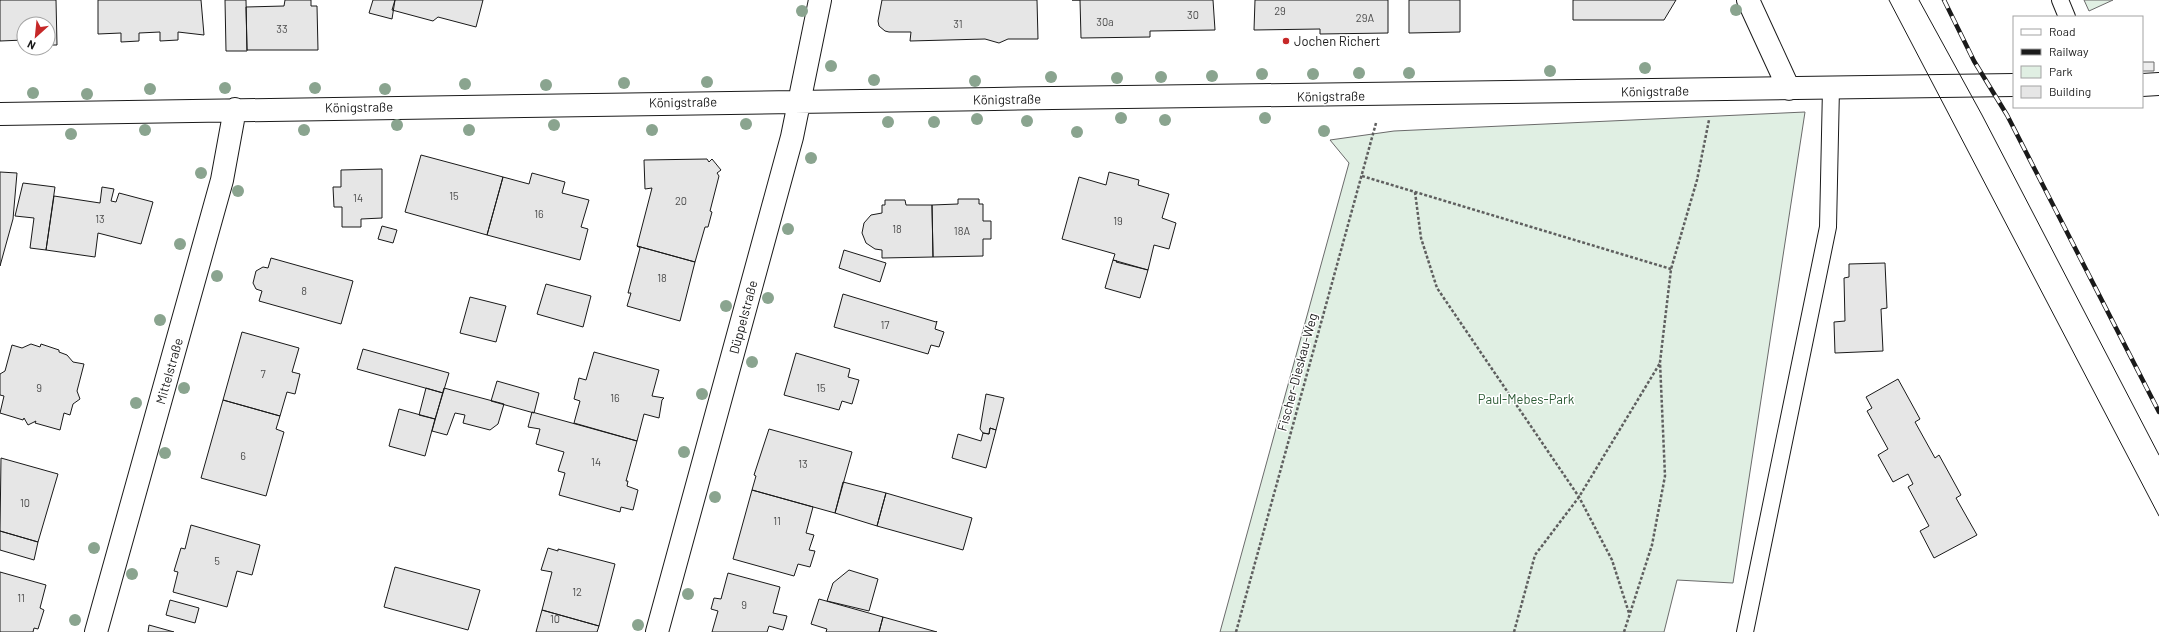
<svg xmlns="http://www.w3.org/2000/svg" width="2159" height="632" viewBox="0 0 2159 632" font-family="Barlow,sans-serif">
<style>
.green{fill:#e0efe3;stroke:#6a6a6a}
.parking{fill:#ededed;stroke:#6a6a6a}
.building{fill:#e6e6e6;stroke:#1a1a1a}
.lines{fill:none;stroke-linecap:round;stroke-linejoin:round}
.service-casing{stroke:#1a1a1a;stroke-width:18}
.minor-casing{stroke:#1a1a1a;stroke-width:24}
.path{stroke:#5f5f5f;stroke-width:2.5;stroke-dasharray:3 2;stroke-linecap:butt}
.service{stroke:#fff;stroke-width:16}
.minor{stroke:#fff;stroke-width:22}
.tram{stroke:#1a1a1a;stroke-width:1}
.rail-casing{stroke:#1a1a1a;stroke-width:4.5}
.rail{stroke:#fff;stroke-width:3;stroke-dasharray:9;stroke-linecap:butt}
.tree{fill:#8aa48f}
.poi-dot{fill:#c62828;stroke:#fff;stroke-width:1.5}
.labels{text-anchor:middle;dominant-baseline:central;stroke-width:3;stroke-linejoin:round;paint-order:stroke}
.number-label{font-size:11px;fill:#4d4d4d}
.poi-label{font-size:13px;fill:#1a1a1a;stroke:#fff;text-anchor:start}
.street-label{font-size:13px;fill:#1a1a1a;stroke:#fff}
.park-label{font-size:13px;fill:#2b5a34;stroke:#fff}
</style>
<rect width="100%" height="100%" fill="#fff"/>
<path class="green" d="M2084 0H2113L2089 11Z
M1805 112 1733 583 1677 580 1664 632H1220L1349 163 1330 140 1394 131Z"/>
<path class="parking" d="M2142 62H2154V71H2142Z"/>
<path class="building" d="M0 0H56L57 45H48V24H24V40L0 41Z
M98 0H201L204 35 178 32V40L160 41V32L139 33V41L121 42V33L98 34Z
M225 0H246L247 51H226Z
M285 0H311V6H317L318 50H247L246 7 284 6Z
M373 0H395L392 19 369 13Z
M395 0H483L476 27 438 17 433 21 392 10Z
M882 0H1037L1038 39H1008L999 43 985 39 910 41 911 32H889L885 31 879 26 878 21Z
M1072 0H1213L1215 30 1150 31V37L1081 38 1080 0Z
M1255 0H1388V33L1320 34V29L1254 30Z
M1409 0H1460V32L1409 33Z
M1573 0H1676L1664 20H1573Z
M421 155 503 177 487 235 405 212Z
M707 159 709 162 712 159 721 170 717 173 719 176 710 211 712 212 708 227H705L695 262 637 246 652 188 645 189 644 160Z
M382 169V218L361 219V227H342V207H334L333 187H341V170Z
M0 172 17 173 13 219 0 266Z
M1109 172 1139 180 1138 185 1169 194 1162 218 1176 223 1169 249 1154 245 1148 270 1116 262 1117 261 1113 260 1115 254 1062 239 1079 177 1106 185Z
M532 173 565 182 562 193 589 200 581 227 588 229 580 260 487 235 503 177 529 184Z
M23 183 55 187 46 250 30 248 34 218 15 216Z
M102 187 114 189 111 201 116 202 119 193 153 202 141 244 98 233 95 257 46 250 54 196 100 203Z
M958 199H979V204H983V221H991V239H983V256L933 257 932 205 958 204Z
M885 200H905L906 205H932L933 257 882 258V250L875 249 866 243 862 233 864 223 871 215 882 213V205H885Z
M382 226 397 230 393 243 378 239Z
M637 246 695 262 680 321 627 306 631 293H628L640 248Z
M844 250 886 263 880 282 839 268Z
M271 258 353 281 341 324 259 301 262 291 256 289 253 283 256 271 263 267 268 268Z
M1113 260 1148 270 1140 298 1105 288Z
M1885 263 1887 308 1881 309 1883 351 1835 353 1834 322 1845 321 1844 278 1849 277V264Z
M546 284 591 296 583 327 537 314Z
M843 294 936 322 937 321 935 329 944 332 939 347 931 345 928 354 834 327Z
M470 297 506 306 496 342 460 333Z
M242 332 299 348 292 372 300 374 295 394 287 392 280 416 223 400Z
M31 344 40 347 41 344 59 350V352L67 355 73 362 84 364 77 391 80 399 73 404 70 415 64 413 60 430 35 423 36 421 28 425 24 418 23 420 0 413 4 396 0 395V374L5 371 12 345 22 348Z
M363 349 449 373 443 393 357 369Z
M594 352 659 370 652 396 664 398 662 400 659 418 644 414 637 441 574 423 580 401 574 399 579 378 586 380Z
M796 353 850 369 848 377 859 380 852 404 842 401 839 410 784 395Z
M1898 379 1920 419 1915 422 1935 458 1939 455 1961 495 1956 498 1977 535 1934 558 1920 531 1929 526 1908 487 1913 484 1908 474 1893 482 1878 455 1888 449 1867 411 1872 408 1866 397Z
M497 381 539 393 534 413 491 401Z
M426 388 443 393 435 419 419 415Z
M444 388 504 404 498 424 490 430 463 423 465 415 455 413 447 435 432 431Z
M986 394 1004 398 996 430 990 428 989 434 983 433 980 429Z
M223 400 280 416 276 429 284 432 266 496 201 478Z
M399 409 435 419 425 456 389 446Z
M532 412 637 441 626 481H628L627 486 638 490 633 510 621 507 620 512 559 495 565 473 558 471 564 452 536 444 540 429 528 427Z
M990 428 996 430 986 468 952 458 958 434 981 441 983 433 989 434Z
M769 429 852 452 835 513 752 490 756 476 754 475Z
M1 458 58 474 38 542 0 531Z
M843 482 886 493 877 526 835 513Z
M752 490 813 507 806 533 814 535 809 550 815 551 810 567 798 564 794 576 733 559Z
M886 493 972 518 963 550 877 526Z
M191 525 260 545 252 575 237 571 227 607 173 592 178 572 174 571 181 548 185 549Z
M0 531 38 542 34 560 0 550Z
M548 548 558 551V549L615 564 599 626 542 610 552 572 541 570Z
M395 567 480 590 468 630 384 607Z
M849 570 878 579 869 611 827 601 833 583Z
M0 572 46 585 40 608 44 610 38 629 34 628 33 632H0Z
M728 573 780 587 773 613 787 616 783 630 769 626 767 632H712L718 611 711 609 714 598 721 599Z
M819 599 883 617 879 632H826L827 629 811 624Z
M170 600 199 608 195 623 166 615Z
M542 610 599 626 597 632H536Z
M883 617 937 632H879Z
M149 625 174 632H148Z"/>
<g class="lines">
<defs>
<path id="service" d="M2060 0 2067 17
M1745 632 1828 227 1831 88"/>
<path id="minor" d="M1748 0 1789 89
M2142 85 2159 84
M0 114C671 99 1343 98 2014 85
M96 632 222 180 235 109
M657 632 792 137 820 0"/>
</defs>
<use href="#service" class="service-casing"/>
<use href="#minor" class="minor-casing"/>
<path class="path" d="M1362 176 1671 269
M1415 192 1421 238 1437 288 1579 497 1612 560 1629 613
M1236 632 1376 123
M1514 632 1535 555 1579 497 1660 363
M1624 632 1652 545 1665 476 1660 362 1671 269 1697 180 1709 120"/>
<use href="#service" class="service"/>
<use href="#minor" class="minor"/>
<path class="tram" d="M1889 0 2159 516
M1919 0 1982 115 2159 455"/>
<defs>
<path id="rail" d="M1944 0 1974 61 2007 115 2159 412"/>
</defs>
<use href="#rail" class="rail-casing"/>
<use href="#rail" class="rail"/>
</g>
<g class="tree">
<circle cx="1736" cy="10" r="6"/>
<circle cx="802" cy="11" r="6"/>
<circle cx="831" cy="66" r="6"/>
<circle cx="1645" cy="68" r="6"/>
<circle cx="1550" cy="71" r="6"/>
<circle cx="1359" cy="73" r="6"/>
<circle cx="1409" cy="73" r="6"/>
<circle cx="1262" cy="74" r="6"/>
<circle cx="1313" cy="74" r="6"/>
<circle cx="1212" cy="76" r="6"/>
<circle cx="1051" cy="77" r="6"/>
<circle cx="1161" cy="77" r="6"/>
<circle cx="1117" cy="78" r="6"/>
<circle cx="874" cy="80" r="6"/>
<circle cx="975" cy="81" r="6"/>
<circle cx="707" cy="82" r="6"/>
<circle cx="624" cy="83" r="6"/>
<circle cx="465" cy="84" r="6"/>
<circle cx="546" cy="85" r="6"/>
<circle cx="225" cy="88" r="6"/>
<circle cx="315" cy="88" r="6"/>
<circle cx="150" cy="89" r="6"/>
<circle cx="385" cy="89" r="6"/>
<circle cx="33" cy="93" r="6"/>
<circle cx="87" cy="94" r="6"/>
<circle cx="1121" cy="118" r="6"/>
<circle cx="1265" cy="118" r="6"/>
<circle cx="977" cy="119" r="6"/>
<circle cx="1165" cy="120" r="6"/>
<circle cx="1027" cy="121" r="6"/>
<circle cx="888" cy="122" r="6"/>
<circle cx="934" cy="122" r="6"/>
<circle cx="746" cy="124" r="6"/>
<circle cx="397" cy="125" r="6"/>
<circle cx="554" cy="125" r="6"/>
<circle cx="145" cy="130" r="6"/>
<circle cx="304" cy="130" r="6"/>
<circle cx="469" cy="130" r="6"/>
<circle cx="652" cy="130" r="6"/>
<circle cx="1324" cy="131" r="6"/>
<circle cx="1077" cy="132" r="6"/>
<circle cx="71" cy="134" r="6"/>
<circle cx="811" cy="158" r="6"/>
<circle cx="201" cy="173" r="6"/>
<circle cx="238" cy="191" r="6"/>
<circle cx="788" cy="229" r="6"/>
<circle cx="180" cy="244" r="6"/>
<circle cx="217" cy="276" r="6"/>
<circle cx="768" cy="298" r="6"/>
<circle cx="726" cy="306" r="6"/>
<circle cx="160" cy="320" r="6"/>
<circle cx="752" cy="362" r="6"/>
<circle cx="184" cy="388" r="6"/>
<circle cx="702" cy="394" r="6"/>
<circle cx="136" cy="403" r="6"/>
<circle cx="684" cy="452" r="6"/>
<circle cx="165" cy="453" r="6"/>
<circle cx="715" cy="497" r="6"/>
<circle cx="94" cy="548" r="6"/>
<circle cx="132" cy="574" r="6"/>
<circle cx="688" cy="594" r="6"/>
<circle cx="75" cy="620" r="6"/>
<circle cx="638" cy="625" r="6"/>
</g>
<circle class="poi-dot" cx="1286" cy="41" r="4"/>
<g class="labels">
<g class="number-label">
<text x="1280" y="10">29</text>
<text x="1193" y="14">30</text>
<text x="1365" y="17">29A</text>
<text x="1105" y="21">30a</text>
<text x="958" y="23">31</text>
<text x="282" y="28">33</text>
<text x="454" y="195">15</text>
<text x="358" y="197">14</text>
<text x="681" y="200">20</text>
<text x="539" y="213">16</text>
<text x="100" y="218">13</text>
<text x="1118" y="220">19</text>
<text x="897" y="228">18</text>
<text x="962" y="230">18A</text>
<text x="662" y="277">18</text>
<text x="304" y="290">8</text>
<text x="885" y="324">17</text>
<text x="263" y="373">7</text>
<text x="39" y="387">9</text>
<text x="821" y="387">15</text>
<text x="615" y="397">16</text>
<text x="243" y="455">6</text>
<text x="596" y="461">14</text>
<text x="803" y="463">13</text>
<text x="25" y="502">10</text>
<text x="777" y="520">11</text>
<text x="217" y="560">5</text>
<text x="577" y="591">12</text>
<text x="21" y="597">11</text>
<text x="744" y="604">9</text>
<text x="555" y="618">10</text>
</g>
<g class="poi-label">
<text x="1294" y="41">Jochen Richert</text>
</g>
<g class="street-label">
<text transform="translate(1655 91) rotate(-1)">Königstraße</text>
<text transform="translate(1331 96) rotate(-1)">Königstraße</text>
<text transform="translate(1007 99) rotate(-1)">Königstraße</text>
<text transform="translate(683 102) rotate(-1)">Königstraße</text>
<text transform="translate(359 107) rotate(-1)">Königstraße</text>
<text transform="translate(743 317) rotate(-75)">Düppelstraße</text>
<text transform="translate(169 371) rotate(-74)">Mittelstraße</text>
<text transform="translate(1297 372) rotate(-75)">Fischer-Dieskau-Weg</text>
</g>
<g class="park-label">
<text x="1526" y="399">Paul-Mebes-Park</text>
</g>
</g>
<rect x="2013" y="16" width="130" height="92" fill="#ffffff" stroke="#a3a3a3"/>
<rect x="2021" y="29" width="20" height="6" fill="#ffffff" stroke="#a3a3a3"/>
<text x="2049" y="36" font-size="12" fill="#1a1a1a">Road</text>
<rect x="2021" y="49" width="20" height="6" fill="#1a1a1a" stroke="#a3a3a3"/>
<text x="2049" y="56" font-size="12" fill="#1a1a1a">Railway</text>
<rect x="2021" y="66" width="20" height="12" fill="#e0efe3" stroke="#a3a3a3"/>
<text x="2049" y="76" font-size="12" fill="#1a1a1a">Park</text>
<rect x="2021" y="86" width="20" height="12" fill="#e6e6e6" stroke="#a3a3a3"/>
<text x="2049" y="96" font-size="12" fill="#1a1a1a">Building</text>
<g transform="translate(36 36) rotate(207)"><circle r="19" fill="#ffffff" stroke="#a3a3a3"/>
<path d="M0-3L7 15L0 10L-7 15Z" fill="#c62828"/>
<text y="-6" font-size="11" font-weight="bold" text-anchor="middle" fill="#1a1a1a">N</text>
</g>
</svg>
